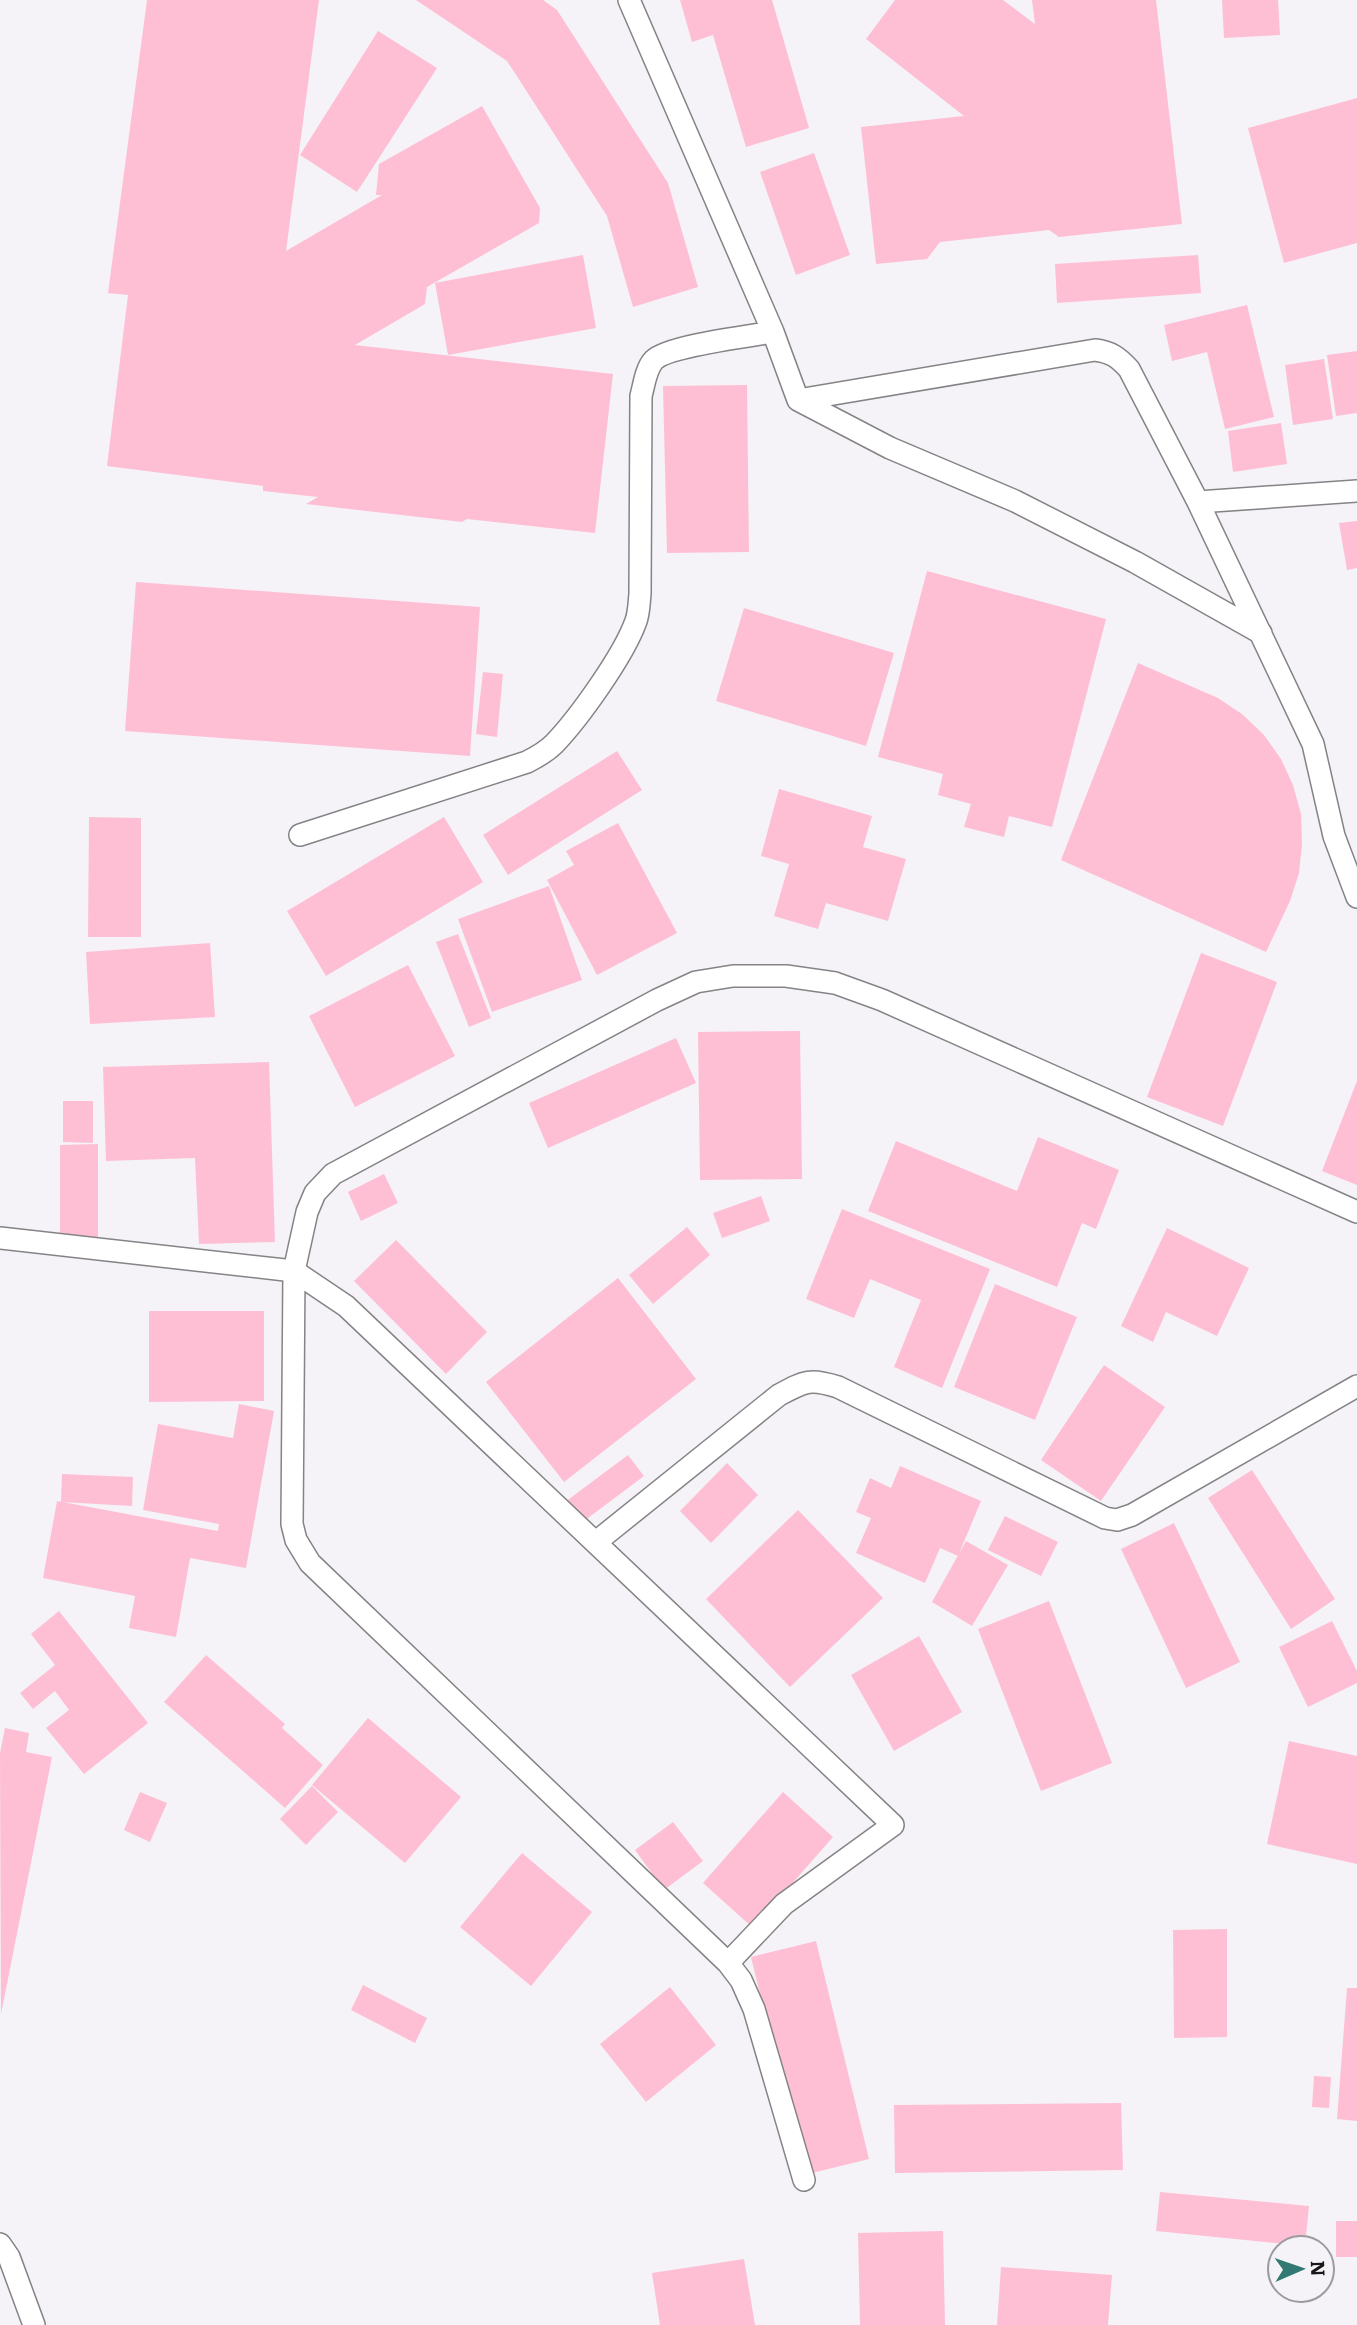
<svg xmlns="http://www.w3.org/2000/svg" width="1357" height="2325" viewBox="0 0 1357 2325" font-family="Literata,serif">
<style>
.building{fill:#febfd5}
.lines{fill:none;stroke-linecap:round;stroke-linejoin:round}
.lane-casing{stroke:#848386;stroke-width:24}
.lane{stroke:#fff;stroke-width:21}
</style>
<rect width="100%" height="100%" fill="#f5f3f8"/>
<path class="building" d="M147 0H319L286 251 382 195H376L379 164 482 106 540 208 539 223 427 287 425 304 355 345 613 374 595 533 467 519 462 522 306 504 318 497 263 491V486L107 466 128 295 108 293Z
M416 0H543L557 10 668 183 698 287 633 307 607 216 507 61Z
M680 0H772L809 128 746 147 713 35 692 42Z
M895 0H1003L1035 24 1032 0H1156L1182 224 1059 237 1049 230 940 242 927 259 876 264 861 127 964 116 866 39Z
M1222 0H1278L1280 35 1224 38Z
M378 31 437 68 357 192 300 155Z
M1357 98V243L1284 263 1248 128Z
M814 153 850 255 796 275 760 172Z
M583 255 596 328 448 355 435 283Z
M1198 255 1201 293 1057 303 1055 264Z
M1247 305 1274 417 1225 429 1207 352 1172 361 1164 325Z
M1357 351V413L1336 416 1327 355Z
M1324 359 1333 419 1293 425 1285 365Z
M747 385 749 552 667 553 663 386Z
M1281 423 1287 464 1233 472 1228 431Z
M1357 521V568L1347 570 1339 523Z
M927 571 1106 619 1052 827 1009 816 1004 837 964 827 971 804 938 795 943 774 878 757Z
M136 582 480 607 470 756 125 731Z
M744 608 894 653 866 746 716 701Z
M1138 663 1218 698 1242 714 1264 735 1281 759 1293 785 1301 814 1302 844 1299 873 1290 901 1266 952 1061 860Z
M483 672 503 674 497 737 476 734Z
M617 751 642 790 508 875 483 835Z
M779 789 872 816 863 847 906 859 888 921 826 903 818 929 774 916 789 864 761 856Z
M89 817 141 818V937H88Z
M444 817 483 882 326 976 287 911Z
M618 823 677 933 597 975 547 880 574 865 566 851Z
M549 886 582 980 492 1012 458 919Z
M458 934 491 1018 469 1027 436 942Z
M210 943 215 1017 90 1024 86 952Z
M1201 953 1277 982 1223 1126 1147 1097Z
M408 965 455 1056 355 1107 309 1016Z
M800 1031 802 1179 700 1180 698 1032Z
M676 1038 696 1083 548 1148 529 1103Z
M269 1062 275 1242 199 1244 195 1158 106 1161 103 1067Z
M1357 1081V1185L1322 1171Z
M63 1101H93V1143L63 1142Z
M1038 1137 1119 1170 1096 1229 1082 1223 1057 1287 868 1211 896 1141 1017 1191Z
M98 1144V1241H60V1145Z
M384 1174 398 1203 361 1221 348 1192Z
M761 1196 770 1221 722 1238 713 1213Z
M842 1209 990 1269 942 1388 894 1367 921 1300 870 1279 854 1318 806 1299Z
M687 1227 710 1255 653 1304 629 1275Z
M1167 1228 1249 1268 1217 1336 1166 1312 1153 1342 1121 1326Z
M396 1240 487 1332 446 1374 354 1281Z
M618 1278 696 1379 564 1482 486 1382Z
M995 1284 1077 1317 1035 1420 954 1387Z
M149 1311H264V1401L149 1402Z
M1104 1365 1165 1407 1101 1501 1041 1460Z
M239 1404 274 1411 246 1568 190 1558 176 1637 129 1628 135 1596 43 1578 57 1501 218 1531 219 1524 143 1510 158 1424 233 1438Z
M628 1455 644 1476 580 1524 565 1502Z
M727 1463 758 1495 711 1543 680 1511Z
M900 1466 981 1501 958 1556 940 1548 925 1583 856 1553 871 1518 856 1512 870 1478 891 1488Z
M1252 1470 1335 1599 1291 1629 1208 1498Z
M62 1474 133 1477 132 1506 61 1502Z
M798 1510 883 1598 790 1687 706 1599Z
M1005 1516 1058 1542 1041 1576 988 1550Z
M1174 1523 1240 1662 1186 1688 1121 1549Z
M966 1541 1008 1565 972 1626 932 1602Z
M1049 1601 1112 1763 1041 1791 978 1629Z
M59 1611 148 1723 84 1774 46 1728 69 1710 55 1691 33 1709 20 1693 55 1665 31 1634Z
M1332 1621 1357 1671V1683L1308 1707 1279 1647Z
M919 1636 962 1712 894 1751 851 1675Z
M206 1655 285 1724 282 1728 323 1765 285 1808 164 1702Z
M368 1718 461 1797 405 1863 312 1785Z
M5 1728 29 1733 26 1752 52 1757 1 2014 0 1753Z
M1289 1741 1357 1756V1864L1267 1844Z
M312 1786 338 1812 306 1845 280 1819Z
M140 1792 167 1803 150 1842 124 1830Z
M783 1792 833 1837 753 1928 703 1883Z
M673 1822 703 1861 664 1890 635 1850Z
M522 1853 592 1912 531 1986 460 1927Z
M1227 1929V2037L1174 2038 1173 1930Z
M816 1941 869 2159 804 2175 751 1957Z
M363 1985 427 2018 415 2043 351 2010Z
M670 1987 716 2045 646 2102 600 2044Z
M1347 1988H1357V2121L1337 2119Z
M1314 2076 1331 2077 1329 2108 1312 2107Z
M1121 2103 1123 2170 895 2173 894 2105Z
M1160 2192 1309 2206 1305 2246 1156 2231Z
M1336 2221H1357V2257H1336Z
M943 2231 945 2325H860L858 2233Z
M744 2259 755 2325H660L652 2273Z
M1001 2267 1112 2275 1108 2325H997Z"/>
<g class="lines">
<defs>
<path id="lane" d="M629 0 773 332 798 400 890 448 1015 501 1135 562 1261 633
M798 400 1095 350C1111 352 1118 357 1129 369L1198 502 1313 744 1334 836 1357 897
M1198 502 1357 491
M300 835 527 762C537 757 546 752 554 744 579 718 624 655 636 621 639 613 639 603 640 594L641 396C644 385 646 368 654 360 668 346 750 336 773 332
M0 1238 294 1271 346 1306 893 1825 784 1904 728 1963
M596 1542 779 1395C805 1381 810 1378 838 1387L1105 1518 1117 1520 1132 1515 1357 1386
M804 2180 754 2009 741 1980 728 1963 310 1563 296 1540 292 1524 294 1271 307 1212 315 1193 333 1174 657 1000 696 982 733 976H786L835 983 882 1000 1357 1212
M0 2244 9 2257 34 2325"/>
</defs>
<use href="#lane" class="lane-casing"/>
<use href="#lane" class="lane"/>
</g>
<g transform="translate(1301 2269) rotate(88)"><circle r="33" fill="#f5f3f8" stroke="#9d9b9f" stroke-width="2"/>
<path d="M0-5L12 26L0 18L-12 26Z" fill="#317972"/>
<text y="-10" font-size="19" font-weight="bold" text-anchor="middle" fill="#181819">N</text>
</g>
</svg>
